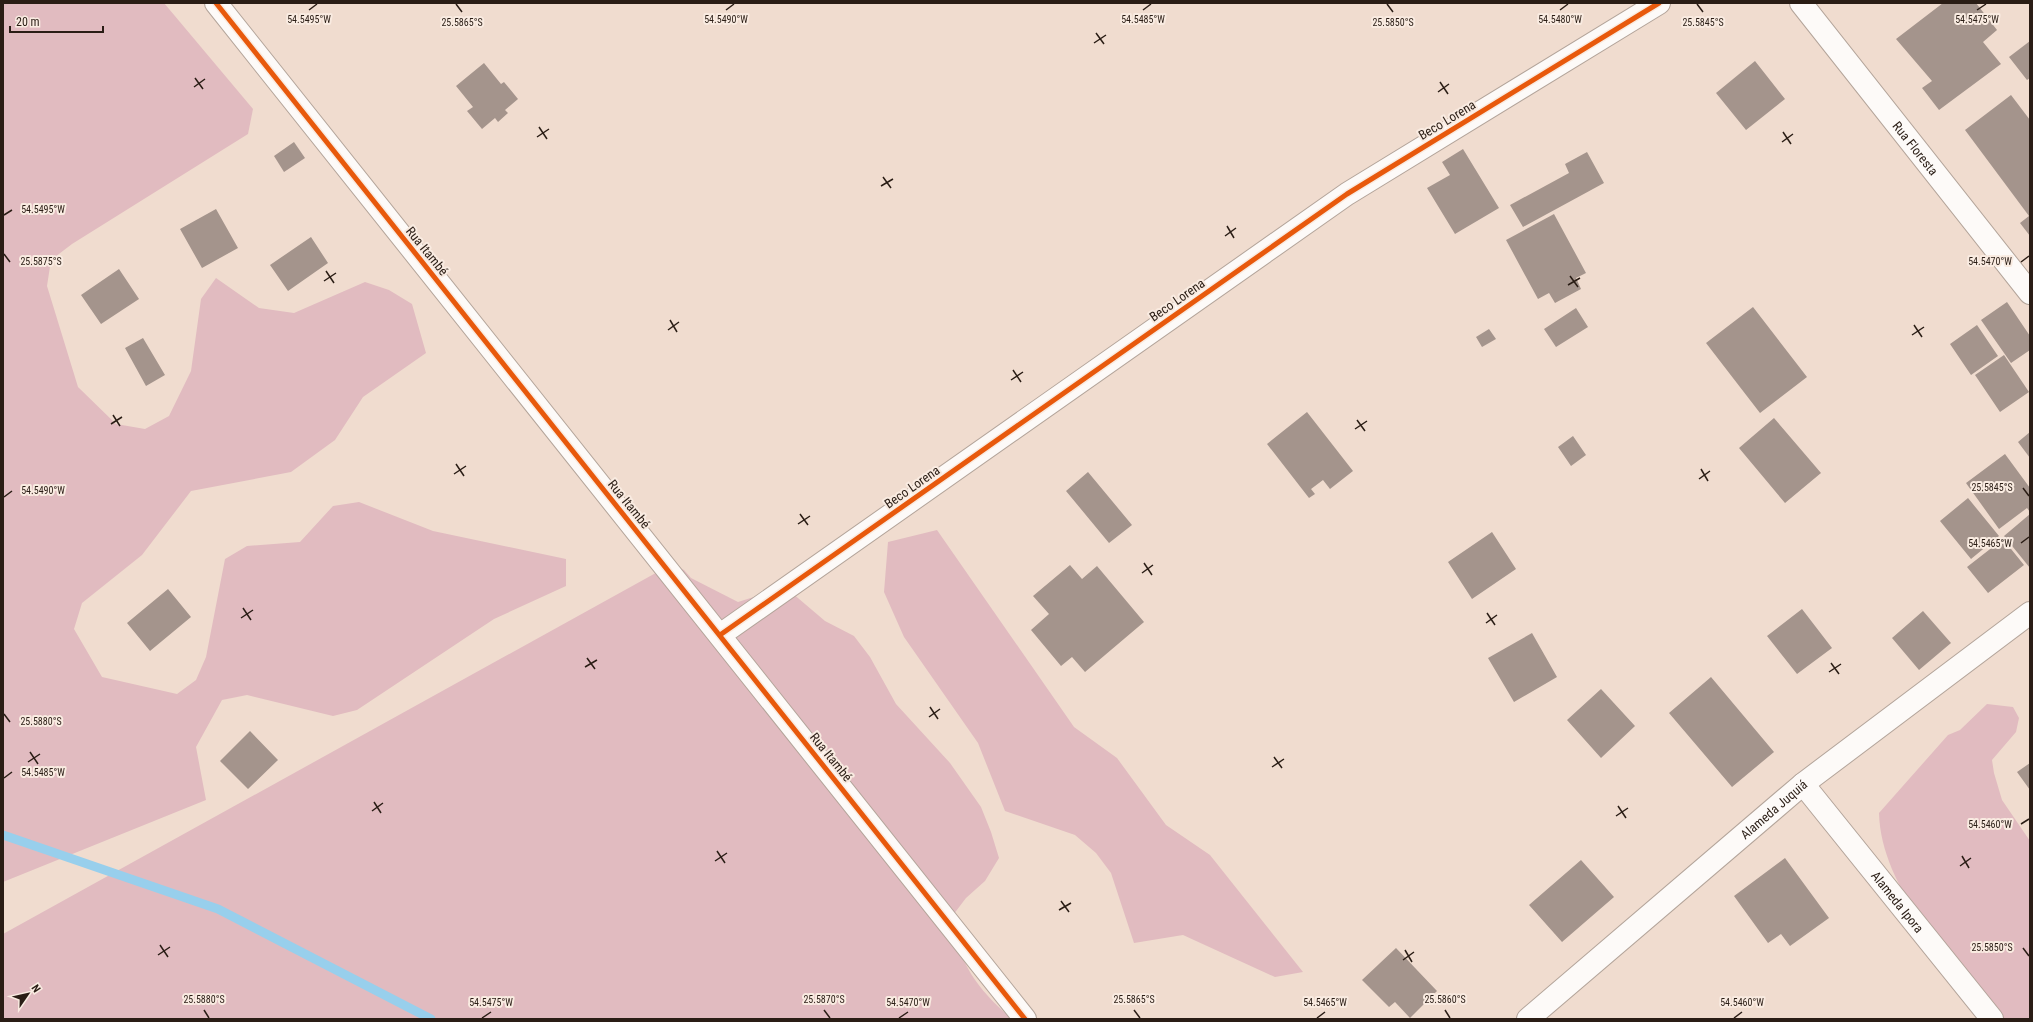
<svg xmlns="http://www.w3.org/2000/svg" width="2033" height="1022" viewBox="0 0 2033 1022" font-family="'Roboto Condensed',sans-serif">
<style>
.green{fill:#e1bbc0}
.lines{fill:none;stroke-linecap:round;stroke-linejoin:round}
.stream{stroke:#98cfec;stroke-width:9}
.building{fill:#a4948c}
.minor-casing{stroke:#b3a49a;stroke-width:24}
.minor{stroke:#fdfaf8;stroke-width:22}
.cycleway-casing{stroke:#f9ebe1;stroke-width:8}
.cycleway{stroke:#e8590c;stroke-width:5}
.ticks{fill:none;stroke:#2a1d15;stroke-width:1.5}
.labels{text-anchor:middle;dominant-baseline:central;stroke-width:4;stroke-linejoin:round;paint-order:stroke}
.street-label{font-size:13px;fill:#2a1d15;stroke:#f9ebe1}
.ticks-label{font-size:10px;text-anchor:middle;fill:#2a1d15;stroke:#f9ebe1;stroke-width:4;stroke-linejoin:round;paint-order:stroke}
</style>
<rect width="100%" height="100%" fill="#f0dccf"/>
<path class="green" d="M3 3H164L253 109 248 134 72 244 51 260 47 286 78 387 116 424 145 429 169 416 191 371 201 299 216 278 259 308 294 313 365 282 389 290 412 304 426 353 363 397 335 440 291 472 191 491 142 555 82 603 74 629 102 677 177 694 196 680 206 657 225 559 247 546 300 542 333 506 359 502 433 531 566 559V586L494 619 357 710 333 716 247 695 222 700 196 747 206 800 3 882Z
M937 530 1074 727 1117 758 1166 825 1210 855 1303 972 1275 977 1183 935 1134 943 1111 873 1096 853 1075 835 1005 811 978 743 904 637 884 592 888 542Z
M672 564 684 570 691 578 738 602 785 587 825 621 854 636 870 657 896 704 950 763 981 807 991 832 999 858 985 881 966 898 950 919C961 965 976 988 1012 1019H3V934Z
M1987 704 2013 707 2019 718 2016 732 1992 760 1994 773 2002 800 2030 841V1019H1999C1953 962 1881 889 1879 813L1948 735 1960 730Z"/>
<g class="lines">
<path class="stream" d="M3 835 218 909 431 1019"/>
</g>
<path class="building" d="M1943 3H1976L1997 30 1983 42 2001 64 1939 110 1922 88 1932 81 1896 39Z
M2030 41V78L2027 80 2009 57Z
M1755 61 1785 99 1746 130 1716 93Z
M484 63 501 84 504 82 518 99 505 110 508 113 498 122 495 118 482 129 467 111 473 107 456 86Z
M2011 95 2030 120V236L2020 223 2029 216 1965 130Z
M294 142 305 158 284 172 274 156Z
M1463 149 1499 208 1455 234 1427 188 1450 175 1442 162Z
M1587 152 1604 183 1523 227 1510 205 1569 173 1565 164Z
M216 209 238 248 202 268 180 229Z
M1554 214 1586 273 1576 278 1581 289 1555 303 1549 293 1538 299 1506 240Z
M311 237 328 263 288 291 270 265Z
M119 269 139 299 101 324 81 295Z
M2007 302 2030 336V350L2011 363 1981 320Z
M1753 307 1807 377 1760 413 1706 343Z
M1576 308 1588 327 1556 347 1544 329Z
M1977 325 1998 356 1971 375 1950 344Z
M1489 329 1496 339 1482 347 1476 337Z
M143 338 165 375 146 386 125 348Z
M2004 355 2029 392 2000 412 1975 375Z
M1307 412 1353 471 1330 489 1323 480 1311 489 1315 494 1309 498 1267 444Z
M1774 418 1821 473 1785 503 1739 448Z
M2030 432V458L2018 442Z
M1573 436 1586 455 1571 466 1558 447Z
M2005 454 2030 488V512L2027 508 1999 529 1966 483Z
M1088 472 1132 525 1109 543 1066 491Z
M1968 498 1999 536 1971 559 1940 521Z
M2030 514V568L2004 536Z
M1492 532 1516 569 1472 599 1448 562Z
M2003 539 2024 565 1988 593 1967 567Z
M1070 565 1082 579 1097 566 1144 622 1085 672 1072 657 1061 666 1031 630 1049 614 1033 596Z
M168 589 191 617 150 651 127 623Z
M1802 609 1832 648 1797 674 1767 636Z
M1923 611 1951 643 1919 670 1892 638Z
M1532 633 1557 677 1514 702 1488 658Z
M1711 677 1774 752 1732 787 1669 713Z
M1601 689 1635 726 1601 758 1567 720Z
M250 731 278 760 248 789 220 761Z
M2030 763V790L2017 772Z
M1785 858 1829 918 1790 946 1781 934 1768 943 1734 896Z
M1581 860 1614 897 1562 942 1529 905Z
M1396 948 1437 991 1410 1018 1395 1002 1389 1007 1362 980Z"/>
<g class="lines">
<defs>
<g id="minor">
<path d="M216 3 1025 1019"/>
<path id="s1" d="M1801 3 2030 293"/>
<path d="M720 635 1347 194 1659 3"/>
<path id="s2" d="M1803 784 1992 1019"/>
<path id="s3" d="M1528 1019 1803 784 2030 613"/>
</g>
</defs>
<use href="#minor" class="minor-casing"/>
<use href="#minor" class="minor"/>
<defs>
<path id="cycleway" d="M216 3 1025 1019
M720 635 1347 194 1659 3"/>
</defs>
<use href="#cycleway" class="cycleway-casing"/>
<use href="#cycleway" class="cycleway"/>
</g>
<path class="ticks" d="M456 4 462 12M1387 4 1393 12M1697 4 1703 12M309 10 317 4M726 10 734 4M1143 10 1151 4M1560 10 1568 4M1977 10 1986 4M1096 33 1104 44M1094 43 1106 35M195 78 203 89M1440 82 1448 94M194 87 205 79M1438 92 1449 84M539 127 547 139M1783 132 1791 144M537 137 549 129M1782 142 1793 134M883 177 891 188M881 186 893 179M4 215 12 210M1227 226 1234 238M1225 236 1236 228M4 254 10 262M2021 262 2029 256M326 271 334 283M1570 276 1578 287M324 281 336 273M1568 285 1580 278M670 320 677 332M1914 325 1922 337M668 330 679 322M1912 335 1924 327M1013 370 1021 382M1011 380 1023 372M113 415 120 426M1357 420 1365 431M111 424 122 417M1355 429 1367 421M456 464 464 476M1701 469 1708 481M454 474 466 466M1699 479 1710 471M2023 488 2029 496M4 497 12 491M800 514 808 525M798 524 810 516M2021 543 2029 537M1144 563 1152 575M1142 573 1153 565M243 608 251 620M1487 613 1495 625M241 618 253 610M1486 623 1497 615M587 658 595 669M1831 663 1839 674M585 667 597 660M1829 672 1841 664M930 707 938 719M4 714 10 722M929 717 940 709M30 752 38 764M1274 757 1282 768M28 762 40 754M1272 767 1284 759M4 778 12 772M374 802 381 813M1618 806 1626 818M372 811 383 803M1616 816 1628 808M2021 824 2029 819M717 851 725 863M1962 856 1969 868M715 861 727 853M1960 866 1971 858M1061 901 1069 912M1059 910 1071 903M160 945 168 957M2023 948 2029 956M1405 950 1412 962M158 955 170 947M1403 960 1414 952M204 1010 209 1018M824 1010 830 1018M1134 1010 1140 1018M1445 1010 1450 1018M482 1018 491 1012M899 1018 908 1012M1317 1018 1325 1012M1734 1018 1742 1012"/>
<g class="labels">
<g class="street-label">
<text transform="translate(1447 120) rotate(-31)">Beco Lorena</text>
<text stroke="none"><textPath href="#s1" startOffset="185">Rua Floresta</textPath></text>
<text transform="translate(427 251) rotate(51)">Rua Itambé</text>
<text transform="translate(1177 300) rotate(-35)">Beco Lorena</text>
<text transform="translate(912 487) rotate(-35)">Beco Lorena</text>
<text transform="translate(629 504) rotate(51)">Rua Itambé</text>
<text transform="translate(831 757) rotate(51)">Rua Itambé</text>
<text stroke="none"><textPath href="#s3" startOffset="323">Alameda Juquiá</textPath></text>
<text stroke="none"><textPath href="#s2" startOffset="151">Alameda Ipora</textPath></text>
</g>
</g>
<g class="ticks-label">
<text x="1143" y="23">54.5485°W</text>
<text x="309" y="23">54.5495°W</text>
<text x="726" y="23">54.5490°W</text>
<text x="1560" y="23">54.5480°W</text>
<text x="1977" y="23">54.5475°W</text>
<text x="462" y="26">25.5865°S</text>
<text x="1393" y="26">25.5850°S</text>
<text x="1703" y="26">25.5845°S</text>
<text x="43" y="213">54.5495°W</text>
<text x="1990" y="265">54.5470°W</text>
<text x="41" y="265">25.5875°S</text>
<text x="1992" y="491">25.5845°S</text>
<text x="43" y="494">54.5490°W</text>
<text x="1990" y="547">54.5465°W</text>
<text x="41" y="725">25.5880°S</text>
<text x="43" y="776">54.5485°W</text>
<text x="1990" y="828">54.5460°W</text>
<text x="1992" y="951">25.5850°S</text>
<text x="204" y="1003">25.5880°S</text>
<text x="824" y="1003">25.5870°S</text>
<text x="1134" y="1003">25.5865°S</text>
<text x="1445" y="1003">25.5860°S</text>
<text x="491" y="1006">54.5475°W</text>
<text x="908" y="1006">54.5470°W</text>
<text x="1325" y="1006">54.5465°W</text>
<text x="1742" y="1006">54.5460°W</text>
</g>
<rect width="2033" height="1022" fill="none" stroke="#2a1d15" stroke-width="8"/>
<g transform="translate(28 994) rotate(56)" stroke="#f9ebe1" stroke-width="3" paint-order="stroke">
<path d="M0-3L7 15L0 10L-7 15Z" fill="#2a1d15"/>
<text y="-6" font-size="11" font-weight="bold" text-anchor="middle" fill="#2a1d15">N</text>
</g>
<path d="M10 26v6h93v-6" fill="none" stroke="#2a1d15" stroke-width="2"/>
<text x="16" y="26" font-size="12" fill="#2a1d15" stroke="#f9ebe1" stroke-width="3" paint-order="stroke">20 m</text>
</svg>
